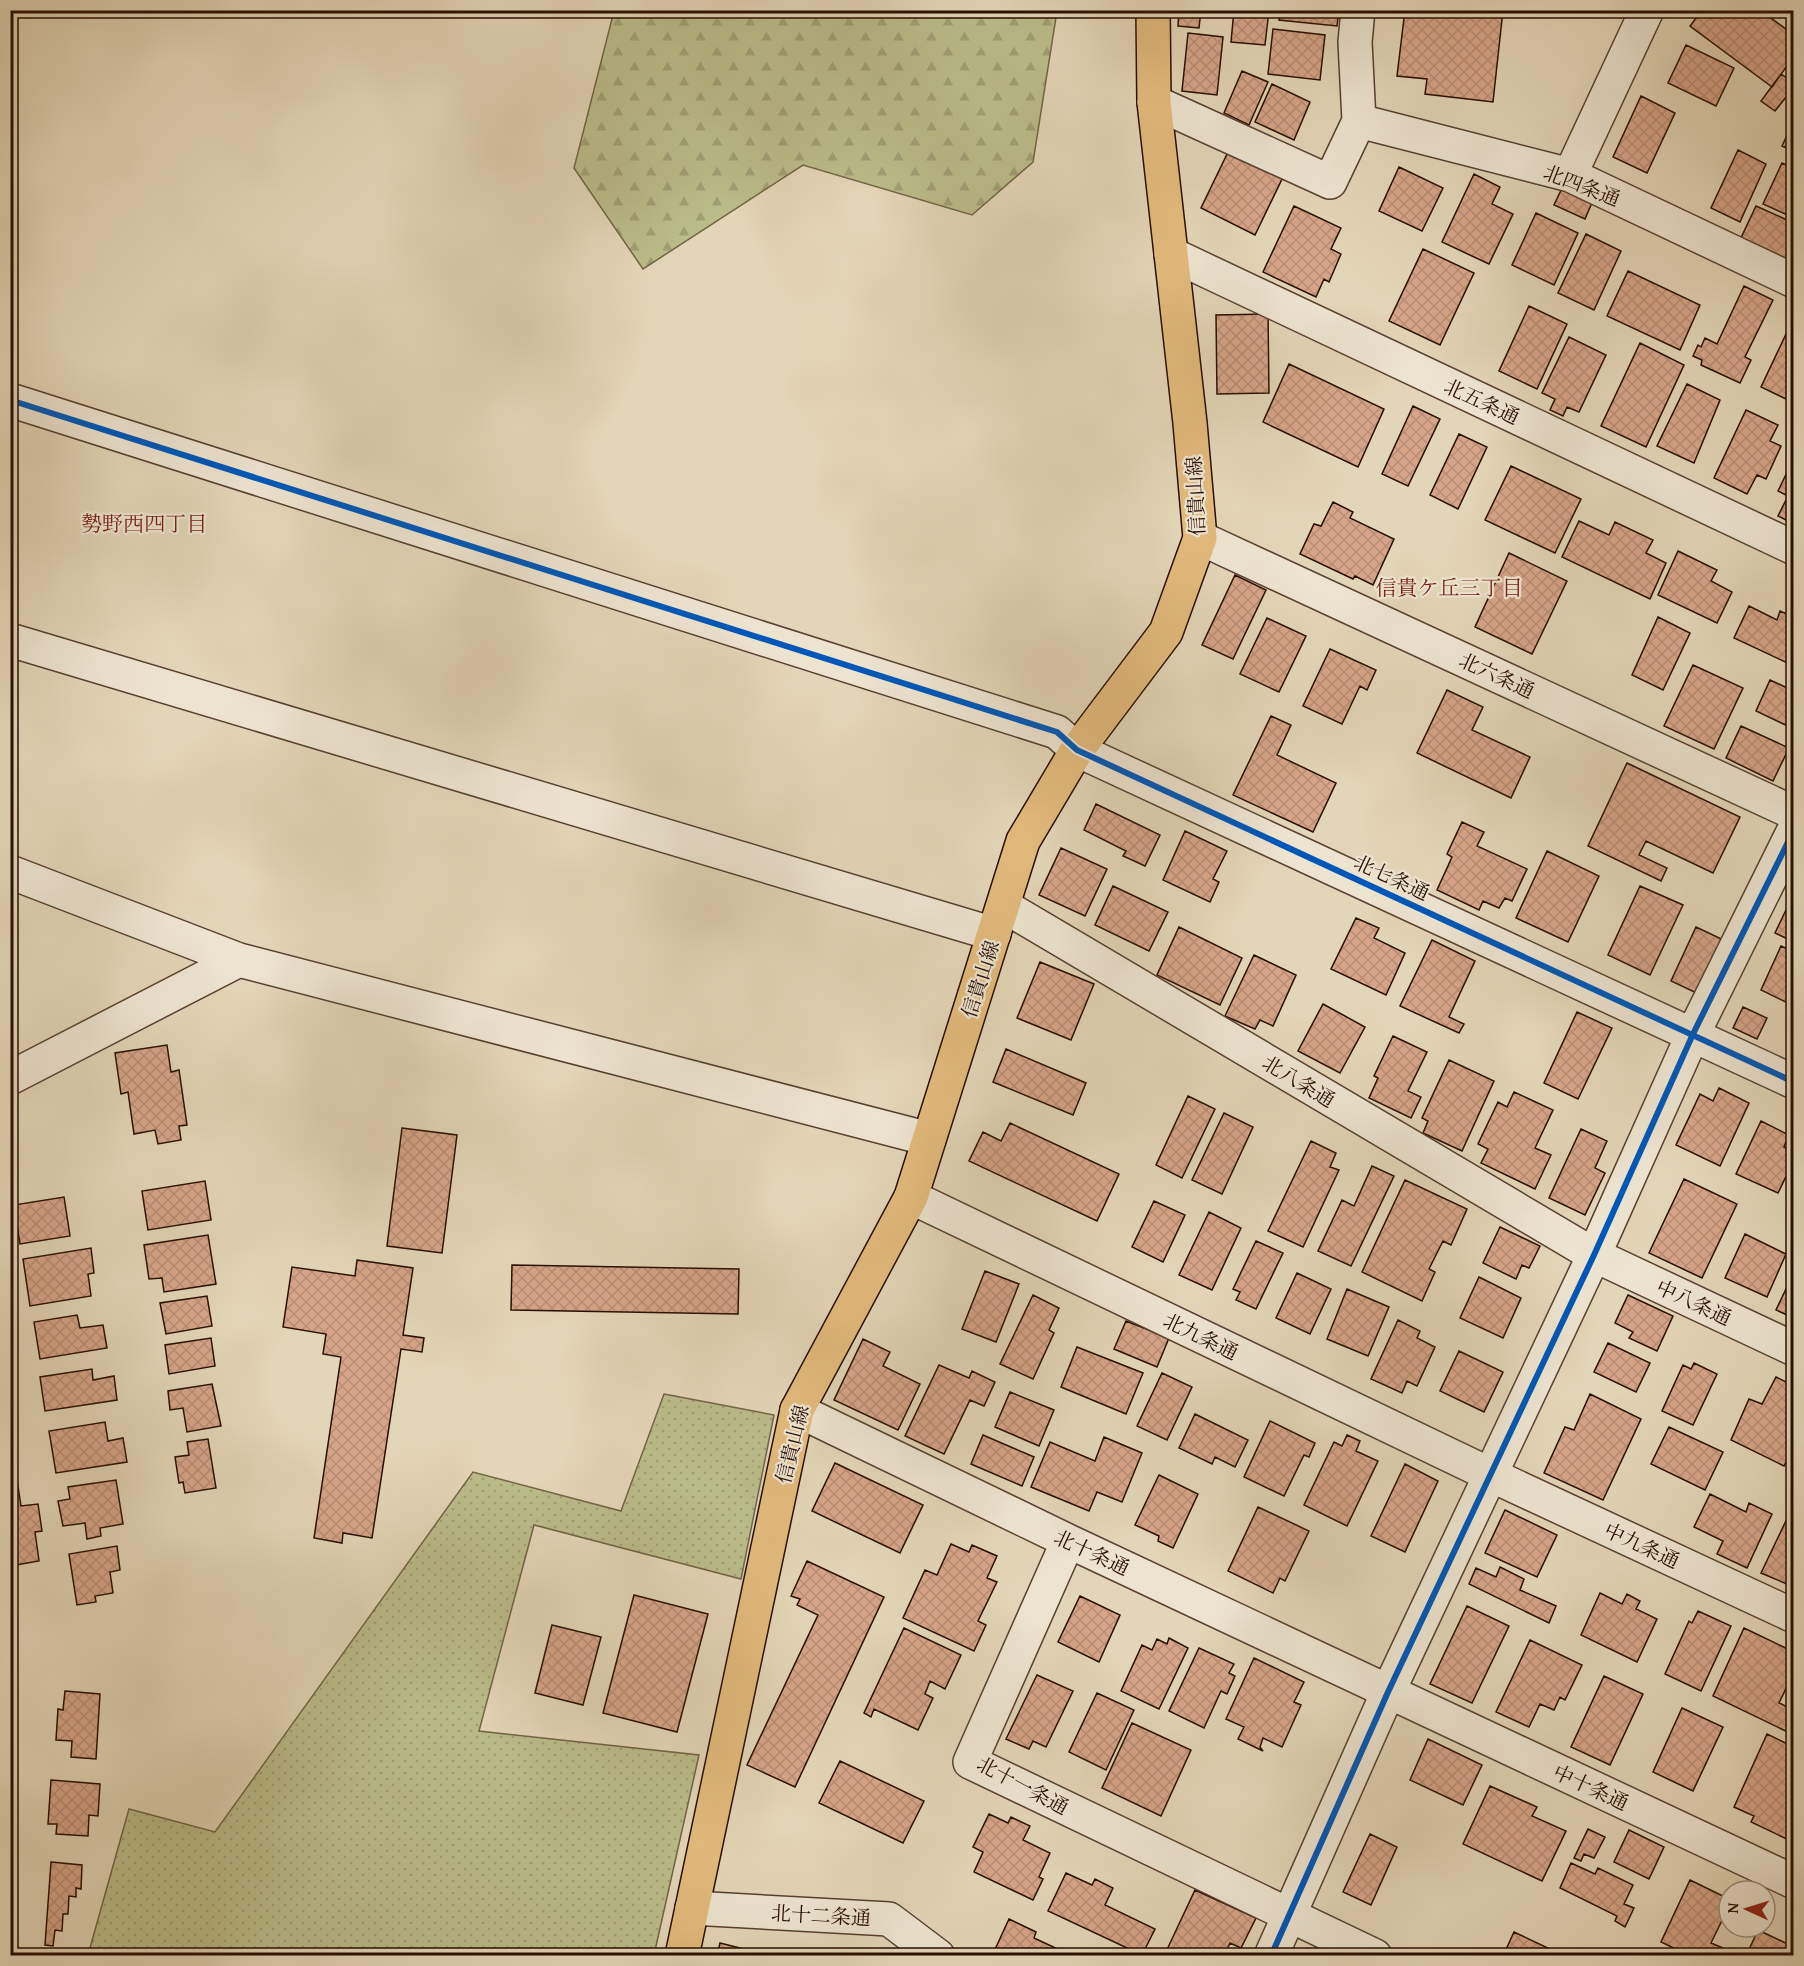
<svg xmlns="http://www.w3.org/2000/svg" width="1804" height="1966" viewBox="0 0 1804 1966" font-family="'Gentium Book Plus','Noto Serif JP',serif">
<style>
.grass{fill:url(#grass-dots);stroke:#716546;stroke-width:1.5}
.forest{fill:url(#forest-firs);stroke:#716546;stroke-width:1.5}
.building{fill:url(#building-cross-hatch);stroke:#280e02;stroke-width:1.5}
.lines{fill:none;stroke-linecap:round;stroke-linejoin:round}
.minor-casing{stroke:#57402f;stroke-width:36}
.major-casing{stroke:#280e02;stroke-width:36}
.minor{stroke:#ede4d0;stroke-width:33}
.major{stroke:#e2ba7c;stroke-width:33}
.cycleway-casing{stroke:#ede4d0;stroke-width:10}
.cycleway{stroke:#0057b8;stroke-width:6}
.labels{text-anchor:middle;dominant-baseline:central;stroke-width:4.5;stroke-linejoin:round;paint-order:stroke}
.street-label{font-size:20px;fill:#280e02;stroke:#ede4d0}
.neighbourhood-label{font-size:21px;fill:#7a1f14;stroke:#ede4d0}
</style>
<defs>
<pattern id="grass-dots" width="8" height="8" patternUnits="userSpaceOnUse" patternTransform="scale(1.5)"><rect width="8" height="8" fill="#babc8a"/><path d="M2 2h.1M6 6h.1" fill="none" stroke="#a0a075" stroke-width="1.8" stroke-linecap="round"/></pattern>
<pattern id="forest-firs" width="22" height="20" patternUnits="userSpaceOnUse" patternTransform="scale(1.5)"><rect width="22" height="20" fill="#babc8a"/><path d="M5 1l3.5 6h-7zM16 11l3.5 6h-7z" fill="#a0a075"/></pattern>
<pattern id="building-cross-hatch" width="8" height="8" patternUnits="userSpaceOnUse" patternTransform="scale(1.5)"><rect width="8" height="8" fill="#d6a589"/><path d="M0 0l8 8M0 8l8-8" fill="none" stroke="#b88d75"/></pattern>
</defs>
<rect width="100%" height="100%" fill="#e3d5b7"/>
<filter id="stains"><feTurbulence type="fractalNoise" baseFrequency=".00333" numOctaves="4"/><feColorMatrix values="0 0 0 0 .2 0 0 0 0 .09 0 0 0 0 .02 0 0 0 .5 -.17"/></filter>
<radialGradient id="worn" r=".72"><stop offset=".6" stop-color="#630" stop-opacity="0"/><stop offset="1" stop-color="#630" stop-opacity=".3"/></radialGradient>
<path class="grass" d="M664 1394 774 1415 741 1579 534 1525 479 1731 699 1755 654 1955H88L129 1809 215 1832 473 1472 621 1511Z"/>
<path class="forest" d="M614 11H1057L1033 162 972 215 803 165 643 269 574 168Z"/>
<path class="building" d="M1179 10H1201L1199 28 1178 26Z
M1234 10H1269L1265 45 1231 42Z
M1281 10H1339L1337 26 1279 20Z
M1405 10H1503L1493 102 1425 94 1427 79 1397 76Z
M1702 10H1760L1794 35V56L1772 87 1690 26Z
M1273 29 1325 35 1320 80 1268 74Z
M1188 33 1223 37 1217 95 1182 91Z
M1686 45 1734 68 1716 106 1668 83Z
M1242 71 1268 82 1249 125 1224 113Z
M1781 74 1794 83V87L1775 111 1761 101Z
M1272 84 1310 102 1294 140 1255 122Z
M1641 96 1675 113 1647 173 1613 157Z
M1794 120V151L1782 146Z
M1229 150 1283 177 1255 235 1201 208Z
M1738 150 1766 164 1740 222 1711 208Z
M1782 163 1794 168V218L1763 204Z
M1399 167 1443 188 1422 231 1379 211Z
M1474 174 1500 187 1492 204 1513 214 1489 264 1442 242Z
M1564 184 1594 198 1585 219 1554 205Z
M1294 206 1341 228 1331 249 1341 254 1329 282 1324 279 1316 297 1263 272Z
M1756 206 1794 223V254L1789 264 1740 240Z
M1536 213 1578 233 1554 285 1512 265Z
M1586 234 1621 251 1594 310 1558 293Z
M1423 249 1474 273 1440 345 1389 321Z
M1628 271 1700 305 1680 350 1607 316Z
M1744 286 1773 300 1745 357 1751 360 1740 383 1701 365 1702 360 1693 356 1698 345 1701 347 1705 338 1717 344Z
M1529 306 1567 324 1537 389 1499 371Z
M1268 314 1269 393 1217 394 1216 315Z
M1794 317V388L1788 400 1761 387Z
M1569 337 1606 355 1579 412 1567 407 1563 416 1550 410 1555 399 1542 393Z
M1640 343 1684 365 1646 447 1601 426Z
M1289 364 1384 409 1358 467 1263 422Z
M1687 384 1720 400 1694 463 1657 446Z
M1413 406 1440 419 1408 486 1382 474Z
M1746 410 1778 425 1770 441 1781 446 1766 479 1757 475 1747 494 1714 478Z
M1459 434 1487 447 1458 509 1430 495Z
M1794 458V520L1792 523 1778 516 1788 496 1778 491Z
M1511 466 1581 499 1555 553 1485 520Z
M1333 502 1353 512 1350 518 1394 539 1373 585 1355 576 1353 579 1300 554 1314 524 1321 526Z
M1579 521 1609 535 1615 522 1653 540 1646 553 1666 563 1650 599 1562 557Z
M1678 551 1717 570 1711 581 1732 592 1717 623 1658 595Z
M1509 553 1567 581 1532 654 1475 627Z
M1235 575 1266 590 1233 659 1202 645Z
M1749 606 1777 620 1780 611 1794 617V666L1734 638Z
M1658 617 1690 633 1663 690 1632 675Z
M1267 618 1306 636 1279 692 1240 674Z
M1330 649 1376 670 1367 690 1360 686 1342 724 1303 706Z
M1693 665 1743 688 1714 749 1664 726Z
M1770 680 1794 691V729L1756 711Z
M1447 690 1483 707 1472 730 1530 757 1511 798 1417 753Z
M1271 716 1291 725 1277 755 1336 783 1313 832 1233 795Z
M1741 726 1789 748 1773 781 1726 758Z
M1627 763 1740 817 1713 873 1646 841 1639 855 1667 868 1661 881 1588 846Z
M1096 804 1160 835 1145 866 1123 856 1126 851 1084 830Z
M1462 822 1484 832 1477 846 1527 869 1512 901 1505 898 1499 908 1483 901 1479 910 1437 890 1452 857 1447 854Z
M1185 831 1227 851 1213 879 1219 882 1210 902 1163 880Z
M1061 848 1107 869 1085 916 1039 895Z
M1547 851 1599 876 1568 942 1516 918Z
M1113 886 1168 912 1149 951 1095 925Z
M1640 886 1683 905 1650 975 1608 955Z
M1794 893V942L1775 933Z
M1356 918 1379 928 1374 938 1405 953 1386 995 1331 969Z
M1179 927 1242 958 1220 1005 1157 975Z
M1696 927 1730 943 1705 997 1671 981Z
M1432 940 1475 961 1449 1017 1464 1024 1459 1033 1400 1006Z
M1781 946 1794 952V1006L1761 990Z
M1254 955 1296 975 1273 1026 1260 1020 1255 1029 1225 1016Z
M1040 962 1094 984 1071 1040 1017 1018Z
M1323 1004 1365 1027 1340 1073 1298 1051Z
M1743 1007 1767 1018 1757 1039 1733 1028Z
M1577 1012 1612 1028 1578 1099 1544 1083Z
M1393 1036 1427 1052 1408 1091 1421 1097 1411 1118 1369 1098 1378 1078 1374 1076Z
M167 1045 171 1072 179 1070 187 1125 179 1126 181 1140 158 1144 155 1130 134 1134 128 1092 121 1094 115 1053Z
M1006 1049 1086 1083 1073 1115 993 1082Z
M1449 1060 1494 1081 1462 1151 1423 1133 1428 1121 1422 1118Z
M1719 1088 1749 1103 1720 1166 1676 1145 1700 1094 1713 1101Z
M1514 1092 1553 1110 1535 1148 1551 1155 1535 1189 1481 1163 1488 1149 1478 1144 1498 1102 1507 1107Z
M1188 1096 1215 1109 1182 1178 1156 1165Z
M1224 1113 1253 1127 1222 1194 1192 1180Z
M1761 1121 1789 1135 1784 1147 1794 1152V1160L1778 1193 1736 1174Z
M1010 1123 1119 1174 1097 1221 969 1161 983 1132 1001 1141Z
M402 1128 457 1135 442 1253 387 1246Z
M1581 1129 1607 1141 1595 1168 1605 1173 1585 1215 1549 1198Z
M1311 1141 1336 1153 1330 1167 1339 1170 1303 1247 1268 1231Z
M1372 1166 1394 1176 1351 1266 1318 1251 1342 1200 1354 1206Z
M1684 1179 1737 1204 1702 1278 1649 1253Z
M1405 1180 1467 1209 1451 1245 1443 1241 1429 1269 1435 1272 1422 1301 1362 1272Z
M205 1181 211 1220 148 1230 142 1191Z
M64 1197 70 1236 20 1244 14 1205Z
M1154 1201 1185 1215 1163 1262 1132 1247Z
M1209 1212 1241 1228 1212 1290 1179 1275Z
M1500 1227 1540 1246 1529 1268 1522 1265 1516 1279 1483 1263Z
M1745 1234 1786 1254 1767 1297 1725 1278Z
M208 1235 216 1284 164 1292 162 1278 149 1279 144 1245Z
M1256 1241 1283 1253 1256 1309 1236 1300 1240 1292 1233 1289Z
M91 1248 94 1273 88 1274 91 1296 30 1306 23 1259Z
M357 1260 413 1268 403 1335 424 1338 422 1352 401 1349 372 1538 343 1533 342 1543 314 1538 341 1357 323 1354 326 1334 283 1327 292 1267 355 1276Z
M512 1265 739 1269 738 1314 511 1310Z
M985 1271 1019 1284 996 1342 962 1329Z
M1794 1272V1318L1776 1310Z
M1297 1273 1331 1289 1310 1334 1276 1318Z
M1479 1277 1521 1298 1503 1338 1460 1318Z
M1347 1289 1389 1307 1368 1356 1327 1339Z
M1033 1295 1059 1308 1049 1330 1054 1333 1033 1379 1000 1364Z
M1628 1295 1673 1316 1657 1351 1629 1338 1633 1332 1615 1323Z
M207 1296 212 1326 166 1334 160 1303Z
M77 1315 80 1328 103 1325 107 1348 40 1359 34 1322Z
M1398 1320 1420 1331 1417 1338 1435 1347 1417 1386 1407 1381 1402 1393 1371 1379Z
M1126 1321 1169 1338 1157 1367 1114 1349Z
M211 1338 215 1366 169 1374 165 1345Z
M863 1339 890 1352 883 1366 920 1384 898 1430 834 1400Z
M1608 1343 1650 1363 1636 1392 1594 1372Z
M1077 1347 1143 1373 1126 1414 1061 1387Z
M1459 1351 1503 1372 1484 1412 1440 1391Z
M1694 1363 1717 1374 1693 1425 1662 1411 1683 1365 1691 1369Z
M939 1365 969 1378 972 1371 995 1382 984 1406 970 1400 944 1454 905 1436Z
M92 1369 93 1380 114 1376 117 1400 45 1411 40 1377Z
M1162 1373 1192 1387 1167 1440 1137 1426Z
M1776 1377 1794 1386V1446L1784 1466 1731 1440 1749 1399 1762 1404Z
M212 1384 221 1426 187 1432 183 1408 170 1410 168 1391Z
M1010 1392 1054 1410 1039 1446 995 1427Z
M1590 1394 1641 1419 1603 1500 1544 1473 1565 1427 1574 1430Z
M1195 1414 1248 1440 1235 1467 1215 1457 1212 1464 1179 1448Z
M1270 1421 1315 1443 1309 1457 1304 1455 1284 1496 1244 1477Z
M105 1422 108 1441 123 1438 127 1462 56 1473 49 1431Z
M1669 1427 1723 1452 1705 1490 1651 1464Z
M983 1435 1034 1457 1022 1486 971 1464Z
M1347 1435 1360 1441 1356 1451 1378 1461 1347 1526 1304 1505 1334 1442 1342 1446Z
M1104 1437 1142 1453 1122 1502 1097 1492 1089 1511 1031 1487 1050 1442 1095 1461Z
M208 1439 216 1488 185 1493 183 1482 179 1483 175 1457 189 1455 187 1442Z
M835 1463 923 1505 900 1553 812 1511Z
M1405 1464 1438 1481 1405 1552 1371 1536Z
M10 1467H15L21 1506 38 1504 42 1531 35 1532 39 1561 10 1566Z
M1159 1475 1198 1494 1173 1548 1158 1541 1159 1536 1135 1525Z
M116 1480 123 1524 100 1528 101 1536 87 1539 85 1523 63 1526 58 1501 70 1499 68 1487Z
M1710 1494 1746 1512 1749 1503 1772 1514 1747 1568 1717 1554 1723 1541 1694 1527Z
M1794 1504V1569L1787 1584 1761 1573Z
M1258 1507 1309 1531 1285 1581 1280 1578 1273 1593 1228 1571Z
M1505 1510 1557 1535 1537 1577 1485 1553Z
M951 1544 969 1552 972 1545 997 1556 987 1578 997 1582 978 1621 986 1625 974 1651 903 1618 925 1570 937 1575Z
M117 1546 120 1570 110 1572 113 1593 95 1596 96 1602 77 1605 69 1554Z
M807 1561 884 1597 795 1787 747 1765 818 1615 797 1605 800 1599 791 1596Z
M1500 1567 1524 1579 1520 1590 1556 1606 1549 1623 1469 1584 1476 1568 1496 1577Z
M1600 1593 1622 1604 1627 1594 1640 1601 1636 1609 1657 1619 1637 1662 1581 1635Z
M634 1595 708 1614 677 1732 603 1713Z
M1080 1596 1120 1615 1099 1662 1058 1642Z
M1467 1606 1509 1626 1472 1703 1430 1684Z
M1698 1611 1731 1626 1701 1691 1665 1674 1689 1621 1692 1623Z
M552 1625 601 1637 583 1705 535 1693Z
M904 1628 961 1655 945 1689 930 1681 925 1694 933 1698 918 1730 874 1709 871 1717 864 1713Z
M1744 1628 1794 1652V1672L1779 1703 1794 1710V1735L1713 1696Z
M1169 1638 1188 1648 1159 1709 1121 1691 1142 1645 1152 1650 1157 1639 1167 1644Z
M1530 1640 1582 1665 1565 1700 1560 1697 1554 1710 1540 1704 1529 1727 1496 1712Z
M1199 1648 1234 1664 1229 1673 1235 1676 1227 1694 1221 1691 1204 1728 1169 1711Z
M1254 1658 1304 1682 1294 1702 1301 1705 1282 1747 1263 1738 1260 1747 1263 1751 1238 1739 1244 1727 1226 1719Z
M1037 1675 1073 1691 1046 1747 1033 1741 1029 1749 1006 1739Z
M1604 1676 1643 1694 1610 1765 1571 1747Z
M65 1691 100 1694 96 1759 71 1757 72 1741 56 1740 58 1709 63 1710Z
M1097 1693 1134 1710 1106 1770 1069 1752Z
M1682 1708 1723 1727 1693 1791 1653 1772Z
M1132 1723 1191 1750 1161 1816 1102 1788Z
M1767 1734 1794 1747 1791 1841 1751 1822 1754 1816 1734 1807Z
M1428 1739 1482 1765 1463 1805 1410 1780Z
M840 1761 924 1801 903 1843 819 1803Z
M51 1780 100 1784 98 1816 89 1815 88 1836 56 1834 57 1824H48Z
M1490 1786 1537 1807 1532 1816 1566 1831 1542 1881 1463 1844Z
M989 1814 1008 1823 1011 1817 1030 1826 1023 1840 1050 1853 1039 1877 1043 1879 1033 1900 974 1872 983 1852 973 1847Z
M1588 1829 1605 1837 1594 1858 1584 1854 1581 1861 1574 1858Z
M1629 1830 1664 1847 1649 1879 1614 1862Z
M1370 1834 1397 1847 1371 1905 1343 1892Z
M51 1862 82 1865 81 1889 76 1888V1897L69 1896 68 1914H63L62 1931 55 1930 53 1946 45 1945Z
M1571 1863 1595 1874 1598 1868 1633 1885 1624 1904 1634 1908 1625 1927 1615 1921 1617 1916 1560 1888Z
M1066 1873 1092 1885 1095 1879 1113 1888 1105 1905 1155 1929 1142 1955 1048 1911Z
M1690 1880 1729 1899V1906L1711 1943 1730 1951 1728 1956H1690L1661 1942Z
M1195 1890 1256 1918 1241 1948 1230 1943 1224 1956H1164Z
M1009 1919 1036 1932 1034 1938 1060 1950 1057 1956H992Z
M1758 1930 1794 1947V1956H1746Z
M1514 1932 1554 1951 1552 1956H1503Z
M720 1943 772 1956H717Z"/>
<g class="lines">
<defs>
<path id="minor" d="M1154 102 1330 182 1359 121 1355 42 1358 10
M1359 121 1570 175 1794 281
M1570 175 1647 10
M1171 254 1794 548
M10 400 1057 732 1077 750 1794 1082
M1200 538 1794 813
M10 640 994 934
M10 872 239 960 929 1139
M1004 906 1594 1255 1794 1349
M10 1078 239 960
M911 1197 1491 1475 1794 1616
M797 1410 1068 1541 1794 1882
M1068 1541 970 1762 1375 1956
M692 1908 889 1919 938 1956
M1271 1956 1388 1692 1594 1255 1693 1034 1794 830"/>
<path id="major" d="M682 1956 797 1410 911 1197 1023 841 1077 750 1166 632 1200 538 1190 423 1154 102 1153 10"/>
</defs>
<use href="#minor" class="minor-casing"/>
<use href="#major" class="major-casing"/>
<use href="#minor" class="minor"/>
<use href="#major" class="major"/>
<defs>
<path id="cycleway" d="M10 400 1057 732 1077 750 1794 1082
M1271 1956 1388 1692 1594 1255 1693 1034 1794 830"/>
</defs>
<use href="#cycleway" class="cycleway-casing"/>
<use href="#cycleway" class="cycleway"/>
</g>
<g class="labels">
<g class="street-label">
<text transform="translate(1582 185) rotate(21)">北四条通</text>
<text transform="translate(1482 401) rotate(25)">北五条通</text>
<text transform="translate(1195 496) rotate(-93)">信貴山線</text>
<text transform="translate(1497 675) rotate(25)">北六条通</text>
<text transform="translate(1392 877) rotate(25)">北七条通</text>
<text transform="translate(980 979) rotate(-72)">信貴山線</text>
<text transform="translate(1299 1081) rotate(31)">北八条通</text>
<text transform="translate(1694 1302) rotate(25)">中八条通</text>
<text transform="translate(1201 1336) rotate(26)">北九条通</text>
<text transform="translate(792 1444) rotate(-76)">信貴山線</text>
<text transform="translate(1642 1545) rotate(25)">中九条通</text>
<text transform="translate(1092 1552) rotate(25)">北十条通</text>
<text transform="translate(1023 1785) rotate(28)">北十一条通</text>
<text transform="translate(1591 1787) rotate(25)">中十条通</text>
<text transform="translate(821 1915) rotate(3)">北十二条通</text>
</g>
<g class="neighbourhood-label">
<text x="144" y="523">勢野西四丁目</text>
<text x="1449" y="587">信貴ケ丘三丁目</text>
</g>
</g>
<rect width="1804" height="1966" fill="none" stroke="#e3d5b7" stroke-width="36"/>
<rect x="12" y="12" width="1780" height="1942" fill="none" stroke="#280e02" stroke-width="3"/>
<rect x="18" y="18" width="1768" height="1930" fill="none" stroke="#280e02" stroke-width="1.5"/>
<g transform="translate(1747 1909) rotate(274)"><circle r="28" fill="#ede4d0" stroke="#9e8e7e" stroke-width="1.5"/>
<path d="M0-4.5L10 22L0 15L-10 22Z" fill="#8f2418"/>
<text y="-9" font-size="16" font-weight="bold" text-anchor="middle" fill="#280e02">N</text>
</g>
<rect width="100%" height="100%" filter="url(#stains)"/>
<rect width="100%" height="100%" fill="url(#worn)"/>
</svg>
